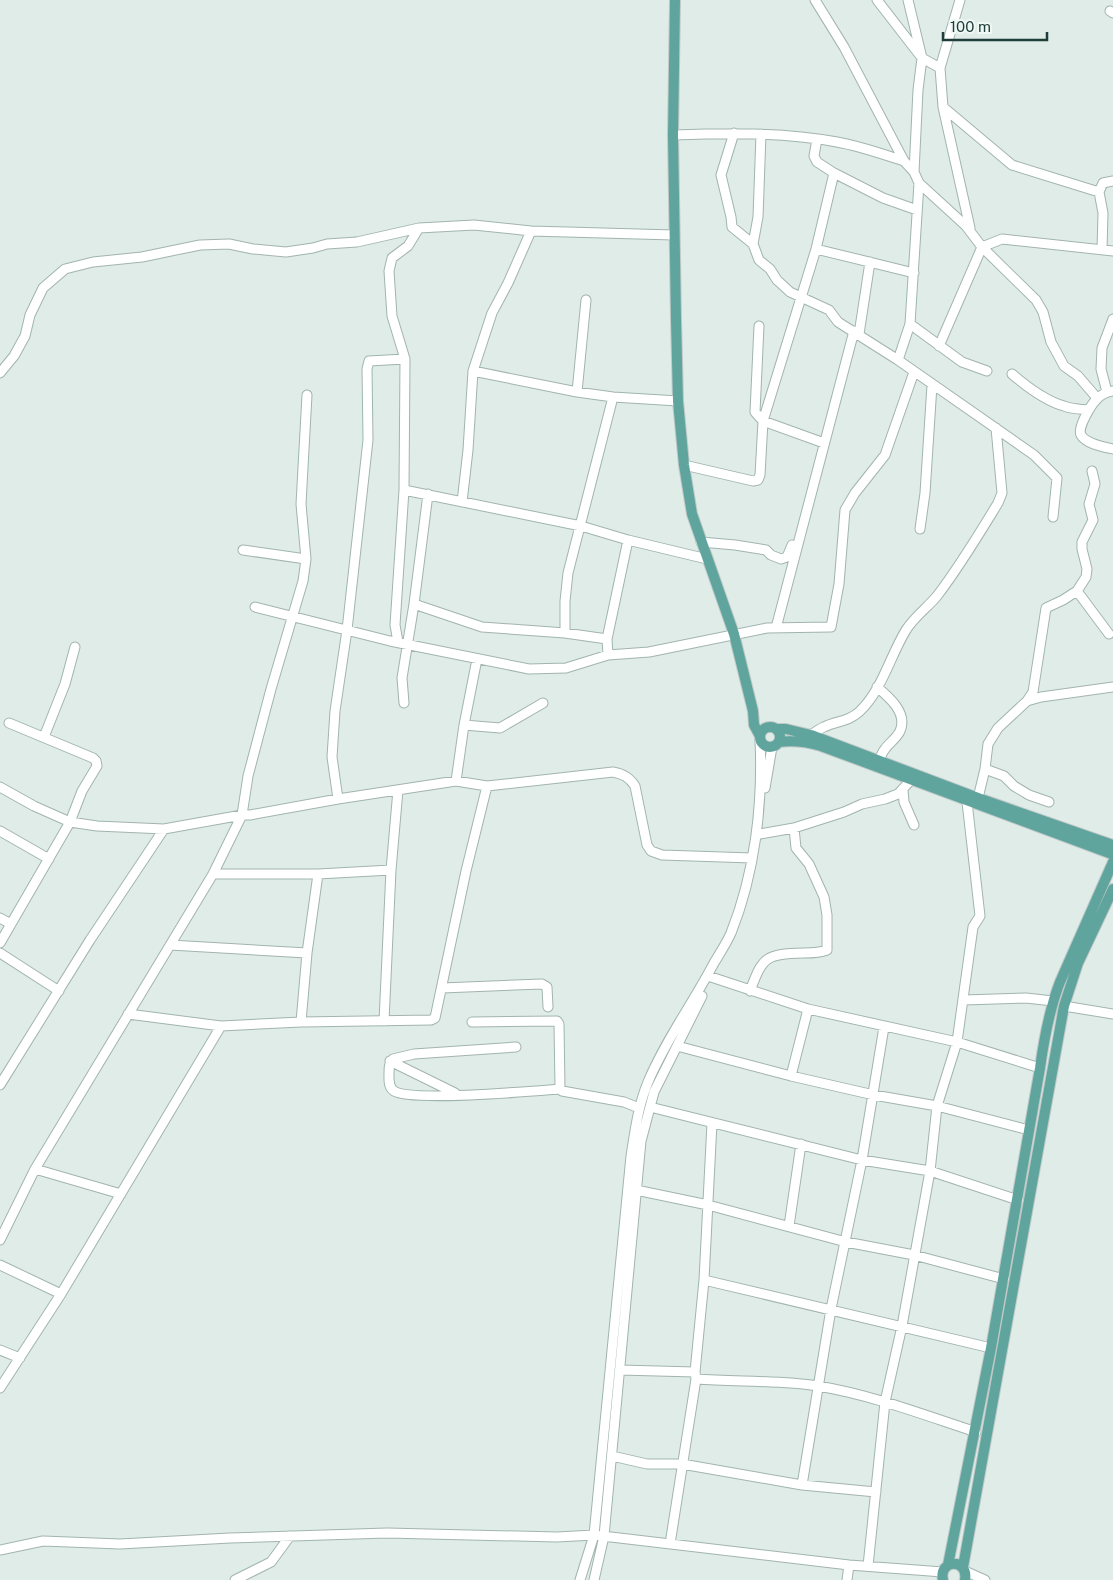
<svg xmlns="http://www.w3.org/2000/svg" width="1113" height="1580" viewBox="0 0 1113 1580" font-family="'Public Sans',sans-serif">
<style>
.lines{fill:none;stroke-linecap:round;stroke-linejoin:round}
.minor-casing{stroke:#a2b4b0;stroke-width:11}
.major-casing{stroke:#c0c9c8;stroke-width:12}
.minor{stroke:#fff;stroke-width:9}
.major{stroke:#60a59d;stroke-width:10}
</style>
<rect width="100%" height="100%" fill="#dfece8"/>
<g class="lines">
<defs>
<path id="minor" d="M815 0 844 47 904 161 914 172 919 183 966 226 982 247 1036 300 1043 312 1051 342 1064 366 1078 376 1097 398
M877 0 922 58 940 68 943 107 970 228
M908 0 922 58 918 90 914 172
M1110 11 1113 13
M940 68 960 0
M943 107 1012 165 1099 192
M734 133 721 175 731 217 732 227 753 244 759 260 770 269 777 280 790 292 829 310 838 322 898 360 1034 455 1057 478 1053 517
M673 135C728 133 783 132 837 142 860 146 882 154 904 161
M817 139 814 156 817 162 834 173 883 198 917 210
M753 244 758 217 761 134
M816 249 914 273
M1102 249 1103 213 1099 192 1103 183 1113 181
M910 324 962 362 987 371
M759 326 755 412 763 421
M859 334 870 262
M939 346 982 247 1002 239 1113 251
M898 360 910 324 919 183
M473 371 577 392 613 397 678 401
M0 373 14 356 25 336 30 315 43 288 65 269 93 262 142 257 200 245 229 244 253 249 286 252 313 248 327 244 357 242 419 228 474 225 531 231 674 235
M1012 374C1026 386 1046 401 1064 406 1071 409 1080 409 1088 410
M1113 391C1107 392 1100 395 1096 400 1091 405 1077 428 1081 435 1086 444 1104 447 1113 449
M577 392 586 300
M1107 392 1101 369 1102 348 1113 319
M763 421 824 443
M684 465 753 481 758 480 760 475 763 421 816 249 834 173
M404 490 581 526 628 540 707 559
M462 502 468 450 473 371 492 313 508 283 531 231
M920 529 925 493 932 385
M701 542 735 545 766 550 771 555 781 559 787 557 792 545
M243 550 306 559
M1077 591 1109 634
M414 604 482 627 565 633 607 639
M255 607 390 641 529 669 566 668 608 655 649 652 767 628 831 627 839 584 845 510 855 493 885 455 914 372
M776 628 854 331
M565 633V601L568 573 613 397
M398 642 395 625 404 490 405 359 392 316 389 271 392 258 408 246 419 228
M608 655 607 639 628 540
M877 687C889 697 908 713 900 731 897 738 889 743 885 749 882 752 881 757 879 760
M1027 701 1041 697 1113 687
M404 703 402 678 414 604 428 494
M464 725 500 728 543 703
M811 735C815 732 819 729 824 727 836 721 848 722 859 712 882 691 890 656 906 630 915 616 927 608 937 596 960 566 979 534 998 503L1002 493 996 428
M44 737 65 684 75 647
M985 769 1004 776 1014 786 1029 795 1049 802
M456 781 464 725 477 659
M0 787 34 806 70 822 97 826 164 829 242 815H250L338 799 456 781 487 786 613 772C623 774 629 777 635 786L647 845 651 851 662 855 752 858
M765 788 772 747
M903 790 904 802 914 825
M978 798 985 769 988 744 998 728 1027 701 1033 692 1046 608 1063 600 1077 591 1086 577 1087 569 1082 549V542L1093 520 1089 504 1095 484 1092 471
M338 799 332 757 335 711 347 630 368 440 367 369 369 361 405 359
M0 831 49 859
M760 834 794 828 844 812 862 804 885 799 898 794 911 780
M213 874H318L391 870
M0 918 11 924
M0 943 70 822 82 791 97 766 96 761 93 758 9 723
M170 945 307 953
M0 953 59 991
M711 977 808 1009 957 1042 1040 1068
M442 988 542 984 547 987 548 1007
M750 991C763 956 766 954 804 953 812 953 819 953 827 950V915L824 897 809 864 796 848 794 828
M964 1000 1026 998 1053 1001
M1064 1006 1113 1014
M128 1014 221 1026 301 1022 431 1020 435 1018 466 871 487 786
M384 1021 391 870 398 790
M301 1022 307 953 318 874
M472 1022 557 1021 559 1024 560 1089 562 1091 624 1102 639 1108
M677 1046 791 1076 874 1095 937 1106 1029 1130
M516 1047 414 1054 393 1059C389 1063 389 1068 389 1073 389 1079 388 1087 394 1091 410 1102 534 1091 560 1089
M390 1061 455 1093
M791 1076 808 1009
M0 1085 90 940 164 829
M650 1107 862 1160 930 1171 1018 1200
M35 1169 121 1194
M636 1190 708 1205 846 1242 914 1255 1004 1279
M789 1226 801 1144
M0 1240 35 1169 213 874 242 815 248 776 271 689 303 581 306 559 301 504 307 395
M0 1265 61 1294
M704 1280 991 1348
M0 1350 20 1358
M620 1370 695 1372
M696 1379C737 1382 778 1380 818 1386 872 1395 924 1415 976 1432
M0 1388 61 1294 221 1026
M612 1456 647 1464H682L802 1485 876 1492
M802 1485 831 1309 862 1160 884 1027
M670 1544 696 1379 695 1372 704 1280 712 1123
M0 1550 43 1541 120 1544 230 1538 387 1533 557 1537 594 1535 849 1565 943 1572
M868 1566 885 1402 902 1326 930 1171 937 1106 957 1042 973 927 980 916 967 802
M965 1571 985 1580
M235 1580 271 1562 290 1536
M580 1580 594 1535 631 1156C635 1131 638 1106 648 1082 665 1041 693 1003 714 963 720 953 726 944 731 933 755 873 763 804 760 740
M594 1580 604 1536 641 1141 654 1092 702 996
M847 1580 849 1565"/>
<path id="major" d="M675 0 673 135 676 319 678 401 684 465 692 514 734 634 753 711 754 725 760 736
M760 737a10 10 0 1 1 20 0a10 10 0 1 1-20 0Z
M776 729H786L811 735 978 798 1113 845
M779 742C795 740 807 742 821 746L1112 854
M948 1565 991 1348 1040 1068C1044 1039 1049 1010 1060 982L1113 862
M963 1567 1064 1006 1078 963 1113 889
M943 1580C938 1559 969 1558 965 1580"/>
</defs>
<use href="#minor" class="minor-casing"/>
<use href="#major" class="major-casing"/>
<use href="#minor" class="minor"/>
<use href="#major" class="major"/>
</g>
<path d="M943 32v8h104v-8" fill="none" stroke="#1f3d39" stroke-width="2.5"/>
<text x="950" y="32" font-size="15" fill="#1f3d39" stroke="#f0f8f5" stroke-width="4" paint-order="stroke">100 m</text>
</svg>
